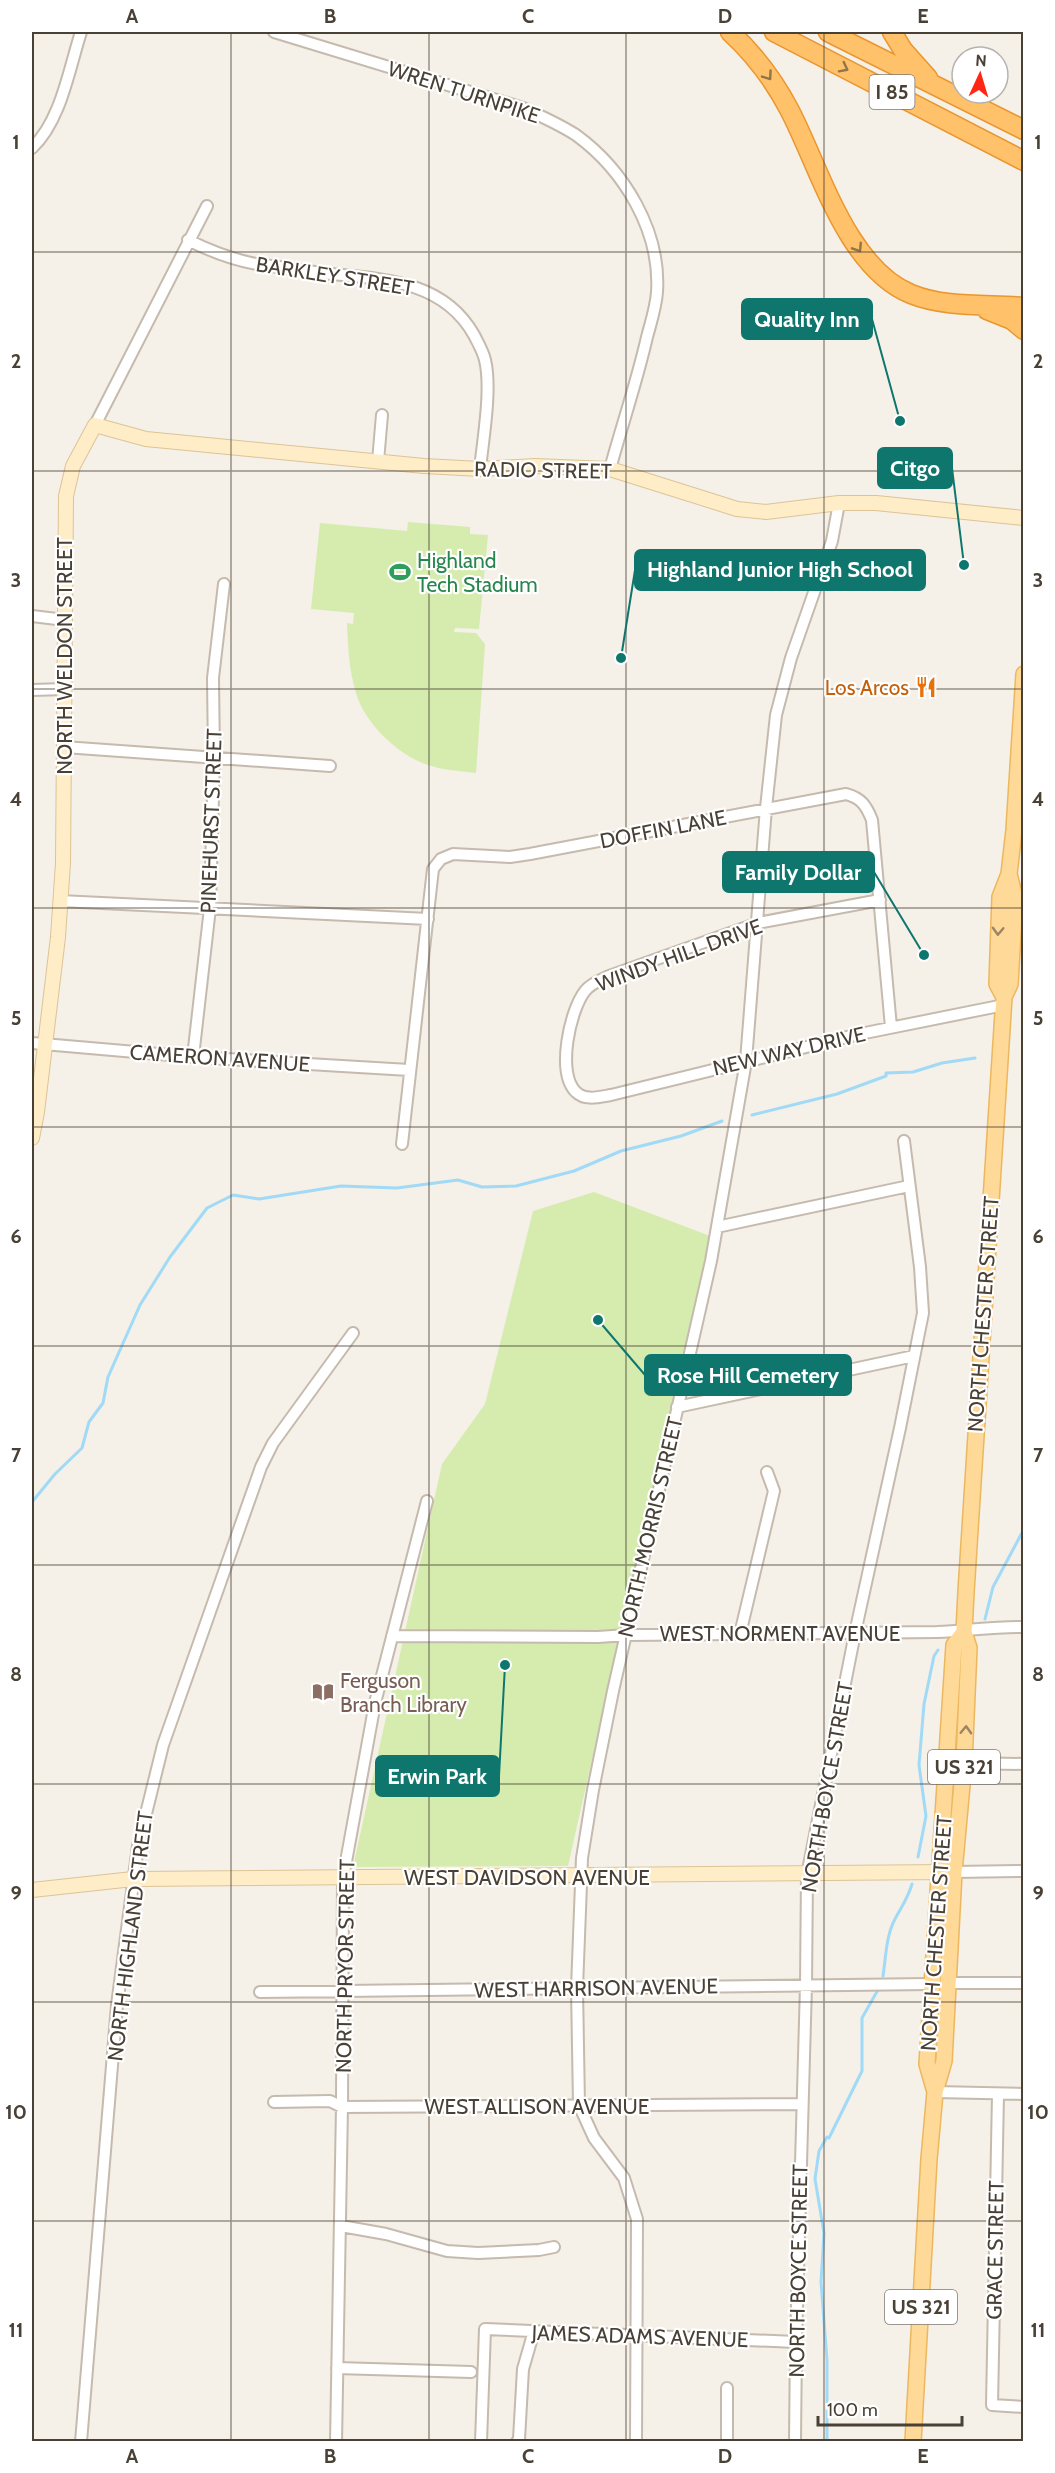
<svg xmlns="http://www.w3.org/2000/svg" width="1055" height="2473" viewBox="0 0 1055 2473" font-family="Cabin,sans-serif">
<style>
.green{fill:#d5ecae}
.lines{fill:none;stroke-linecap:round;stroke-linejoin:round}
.stream{stroke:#a0daf6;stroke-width:3}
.street-casing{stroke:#c5baad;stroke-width:14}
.secondary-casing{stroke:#dcc496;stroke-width:16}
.primary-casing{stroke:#edb75e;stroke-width:18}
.highway-casing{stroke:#ea962e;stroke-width:21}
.street{stroke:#fff;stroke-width:10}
.secondary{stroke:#ffedc8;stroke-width:14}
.primary{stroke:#ffd997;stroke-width:15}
.highway{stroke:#ffc169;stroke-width:18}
.oneway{stroke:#92744a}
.oneway2{stroke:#9b8562}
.grid{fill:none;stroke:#494036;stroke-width:1.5;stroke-opacity:0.55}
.labels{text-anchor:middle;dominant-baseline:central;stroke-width:4.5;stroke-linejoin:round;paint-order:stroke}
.shield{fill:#fff;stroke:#807972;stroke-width:1.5}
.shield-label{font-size:20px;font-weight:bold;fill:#494036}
.street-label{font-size:21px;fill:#494036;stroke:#fff}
.leisure-label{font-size:21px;fill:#27864d;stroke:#fff;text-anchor:start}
.food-label{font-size:21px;fill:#c56008;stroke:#fff;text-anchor:end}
.education-label{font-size:21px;fill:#785e54;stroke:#fff;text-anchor:start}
.leader{fill:none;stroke:#0f766e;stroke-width:2}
.callout-dot{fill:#0f766e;stroke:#fff;stroke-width:2}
.callout{fill:#0f766e;stroke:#0f766e;stroke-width:2}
.callout-label{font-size:22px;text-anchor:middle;font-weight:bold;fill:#fff}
.neatline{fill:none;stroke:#494036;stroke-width:2}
.grid-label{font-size:20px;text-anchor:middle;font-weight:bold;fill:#494036}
</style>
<rect width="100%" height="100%" fill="#f5f0e8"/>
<path class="green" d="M408 522 470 527V534L488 535 479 629 455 628 454 632 476 633 485 644 476 773C458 771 442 770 425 764 397 754 364 722 356 693 349 670 348 647 347 623L353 624 354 613 311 609 320 523 407 531Z
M594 1192 710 1236 568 1866 353 1867 442 1464 485 1404 533 1211Z"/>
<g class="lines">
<path class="stream" d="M752 1115 837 1094 886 1076V1073L913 1072 942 1063 975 1058
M32 1502 55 1474 82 1448 89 1422 103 1403 108 1377 140 1305 170 1257 207 1208 233 1195 259 1199 341 1186 397 1188 458 1180 482 1187 516 1186 574 1171 621 1151 681 1136 722 1121
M985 1619 993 1587 1024 1529
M918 1857 926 1816 919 1765 924 1704 934 1656 938 1650
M883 1976C886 1956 886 1936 895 1919 902 1906 908 1898 912 1884
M827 2442V2360L821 2282 824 2233 815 2179 819 2151 827 2137 829 2138 862 2071V2018L879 1988"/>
<defs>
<path id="street" d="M274 32 523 108C541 116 559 124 576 135 624 170 661 231 657 292 656 307 651 322 647 337 637 381 622 425 610 469
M32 148C61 121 69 69 81 32
M188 240C212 252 236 261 262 265 281 267 301 270 321 273 378 279 442 278 474 335 478 343 483 351 485 360 492 389 483 439 480 469
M95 425 207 206
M378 461 382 415
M32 616 65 620
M32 690 65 689
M64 747 330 766
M880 900 758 923 609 976C601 980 591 983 585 991 570 1010 556 1073 576 1092 585 1101 599 1097 611 1095L855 1035 1004 1005
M60 901 428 919
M32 1043 193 1057 409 1070
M193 1057 210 908 214 757 213 678 224 584
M402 1144 433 869 441 859 453 854 510 857 530 854 846 794C861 798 866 805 872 820L891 1027
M717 1227 909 1186
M677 1407 914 1356
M740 1634 774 1491 767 1472
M392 1636 598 1637 627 1635 937 1632C966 1631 995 1626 1024 1627
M964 1763 1024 1764
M954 1872 1024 1871
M949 1983H1024
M260 1992 931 1984
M935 2092 1024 2094
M998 2094 992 2405 1024 2407
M274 2102 330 2101 342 2107 802 2104
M341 2226 386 2234 447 2251 478 2253 539 2250 554 2247
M337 2368 471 2372
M81 2442 117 2005 138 1846 163 1745 261 1467 273 1443 353 1333
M336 2442 342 2107 343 1878 375 1703 427 1501
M481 2442 485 2329 796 2342
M517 2442 519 2439 523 2369 534 2331
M636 2442 637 2219 624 2178 594 2138 579 2105 577 1988 582 1858 593 1790 613 1691 711 1261 746 1061 766 808 776 715 791 658 832 541 839 503
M727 2442V2388
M795 2442 796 2342 806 1985 807 1875 855 1633 900 1428 923 1313 920 1267 904 1141"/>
<path id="secondary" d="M32 1138 37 1112 58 937 63 863 66 496 73 466 95 425 146 439 424 466 480 469 535 466 610 469 737 509 766 512 839 503H876L1024 518
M32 1890 133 1879 950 1872"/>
<path id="primary" d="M1004 997 997 984 1000 897 1009 874 1014 830 1024 674
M935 2092 927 2064 954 1645 964 1632
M913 2442 929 2159 935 2092 944 2061 954 1872 964 1763 969 1648 964 1632 966 1592 1004 997 1010 984 1015 898 1009 874"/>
<path id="highway" d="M730 32C754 54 775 82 790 111 820 169 847 268 911 294 945 308 987 304 1024 307
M774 32 1024 161
M828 32 1024 130
M892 32 903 50 928 78
M987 310 1012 320 1024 330"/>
</defs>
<use href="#street" class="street-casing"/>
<use href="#secondary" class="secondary-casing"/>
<use href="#primary" class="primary-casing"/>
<use href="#highway" class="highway-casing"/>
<use href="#street" class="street"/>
<use href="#secondary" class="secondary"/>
<use href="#primary" class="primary"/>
<use href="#highway" class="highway"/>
</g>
<defs><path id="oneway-chevron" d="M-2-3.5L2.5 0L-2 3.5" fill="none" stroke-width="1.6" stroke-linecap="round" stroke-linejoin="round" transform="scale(1.5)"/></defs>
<g class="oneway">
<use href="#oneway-chevron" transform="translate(844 68) rotate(27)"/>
<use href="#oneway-chevron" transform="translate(768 76) rotate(55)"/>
<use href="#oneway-chevron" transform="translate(858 248) rotate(57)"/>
</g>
<g class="oneway2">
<use href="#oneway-chevron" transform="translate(998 931) rotate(92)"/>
<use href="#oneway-chevron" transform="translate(966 1730) rotate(-88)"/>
</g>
<path class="grid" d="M231 32V2442M429 32V2442M626 32V2442M824 32V2442M32 252H1024M32 471H1024M32 689H1024M32 908H1024M32 1127H1024M32 1346H1024M32 1565H1024M32 1784H1024M32 2002H1024M32 2221H1024"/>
<defs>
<symbol id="stadium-bare" viewBox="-9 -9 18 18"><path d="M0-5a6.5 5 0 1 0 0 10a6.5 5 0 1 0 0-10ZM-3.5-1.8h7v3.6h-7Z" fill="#2e9e5b" stroke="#fff" stroke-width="2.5" paint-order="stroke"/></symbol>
<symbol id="restaurant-bare" viewBox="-9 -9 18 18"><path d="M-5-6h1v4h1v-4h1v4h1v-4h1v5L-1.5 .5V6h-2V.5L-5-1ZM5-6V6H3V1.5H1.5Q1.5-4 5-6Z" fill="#e8710a" stroke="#fff" stroke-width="2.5" paint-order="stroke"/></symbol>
<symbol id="library-bare" viewBox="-9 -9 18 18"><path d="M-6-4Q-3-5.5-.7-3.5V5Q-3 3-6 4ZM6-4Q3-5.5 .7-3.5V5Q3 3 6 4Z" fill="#8d6e63" stroke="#fff" stroke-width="2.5" paint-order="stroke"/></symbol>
</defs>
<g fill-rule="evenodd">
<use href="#stadium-bare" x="385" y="557" width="30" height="30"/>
<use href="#restaurant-bare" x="911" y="672" width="30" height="30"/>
<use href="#library-bare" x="308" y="1677" width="30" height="30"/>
</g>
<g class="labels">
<g class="shield">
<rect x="869.5" y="75" width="45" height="34" rx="4.5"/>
<rect x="928" y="1750" width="72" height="34" rx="4.5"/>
<rect x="885" y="2290" width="72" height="34" rx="4.5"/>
</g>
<g class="shield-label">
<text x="892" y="92">I 85</text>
<text x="964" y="1767">US 321</text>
<text x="921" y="2307">US 321</text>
</g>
<g class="street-label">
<text transform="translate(464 92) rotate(18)">WREN TURNPIKE</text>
<text transform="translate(335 276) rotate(9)">BARKLEY STREET</text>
<text transform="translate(543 470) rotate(1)">RADIO STREET</text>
<text transform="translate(64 656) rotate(-90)">NORTH WELDON STREET</text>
<text transform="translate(211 821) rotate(-88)">PINEHURST STREET</text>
<text transform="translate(663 829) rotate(-11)">DOFFIN LANE</text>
<text transform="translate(679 955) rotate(-20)">WINDY HILL DRIVE</text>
<text transform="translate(789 1051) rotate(-13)">NEW WAY DRIVE</text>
<text transform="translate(220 1058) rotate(4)">CAMERON AVENUE</text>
<text transform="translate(983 1314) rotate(-86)">NORTH CHESTER STREET</text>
<text transform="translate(650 1527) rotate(-77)">NORTH MORRIS STREET</text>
<text x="780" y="1633">WEST NORMENT AVENUE</text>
<text transform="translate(827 1787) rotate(-80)">NORTH BOYCE STREET</text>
<text x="527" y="1877">WEST DAVIDSON AVENUE</text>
<text transform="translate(936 1933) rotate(-86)">NORTH CHESTER STREET</text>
<text transform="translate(130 1936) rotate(-83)">NORTH HIGHLAND STREET</text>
<text transform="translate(345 1966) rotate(-89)">NORTH PRYOR STREET</text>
<text transform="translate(596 1988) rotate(-1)">WEST HARRISON AVENUE</text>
<text x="537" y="2106">WEST ALLISON AVENUE</text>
<text transform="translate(995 2250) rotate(-89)">GRACE STREET</text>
<text transform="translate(798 2271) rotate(-89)">NORTH BOYCE STREET</text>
<text transform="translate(640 2336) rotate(2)">JAMES ADAMS AVENUE</text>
</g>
<g class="leisure-label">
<text x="417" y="560">Highland<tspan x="417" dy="24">Tech Stadium</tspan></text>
</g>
<g class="food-label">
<text x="909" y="687">Los Arcos</text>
</g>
<g class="education-label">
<text x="340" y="1680">Ferguson<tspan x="340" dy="24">Branch Library</tspan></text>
</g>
</g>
<path class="leader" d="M900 421L872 319M964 565L952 468M621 658L635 570M924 955L874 872M598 1320L645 1375M505 1665L499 1776"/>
<g class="callout-dot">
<circle cx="900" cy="421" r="6"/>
<circle cx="964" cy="565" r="6"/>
<circle cx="621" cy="658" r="6"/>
<circle cx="924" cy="955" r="6"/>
<circle cx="598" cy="1320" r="6"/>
<circle cx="505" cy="1665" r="6"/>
</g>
<g class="callout">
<rect x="742" y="299" width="130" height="40" rx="6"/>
<rect x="878" y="448" width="74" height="40" rx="6"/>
<rect x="635" y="550" width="290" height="40" rx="6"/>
<rect x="723" y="852" width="151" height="40" rx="6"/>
<rect x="645" y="1355" width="206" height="40" rx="6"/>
<rect x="376" y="1756" width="123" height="40" rx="6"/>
</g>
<g class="callout-label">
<text x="807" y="327">Quality Inn</text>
<text x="915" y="476">Citgo</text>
<text x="780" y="577">Highland Junior High School</text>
<text x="798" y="880">Family Dollar</text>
<text x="748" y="1383">Rose Hill Cemetery</text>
<text x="437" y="1784">Erwin Park</text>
</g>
<rect width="1055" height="2473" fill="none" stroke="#ffffff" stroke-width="66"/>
<g transform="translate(980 75) rotate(4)"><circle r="28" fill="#ffffff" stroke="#b6b3af" stroke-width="1.5"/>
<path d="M0-4.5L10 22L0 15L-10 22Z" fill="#ff2615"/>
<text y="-9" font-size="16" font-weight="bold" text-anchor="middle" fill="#494036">N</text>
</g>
<path d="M818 2416v9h144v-9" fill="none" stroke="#494036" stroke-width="3"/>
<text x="827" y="2416" font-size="18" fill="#494036" stroke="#ffffff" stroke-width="4.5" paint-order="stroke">100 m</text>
<rect x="33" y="33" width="989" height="2407" class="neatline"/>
<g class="grid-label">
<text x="132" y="23">A</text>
<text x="330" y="23">B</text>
<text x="528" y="23">C</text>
<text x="725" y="23">D</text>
<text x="923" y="23">E</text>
<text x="16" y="149">1</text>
<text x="1038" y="149">1</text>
<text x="16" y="368">2</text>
<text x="1038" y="368">2</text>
<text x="16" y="587">3</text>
<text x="1038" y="587">3</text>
<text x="16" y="806">4</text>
<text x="1038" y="806">4</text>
<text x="16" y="1025">5</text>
<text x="1038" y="1025">5</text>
<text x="16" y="1243">6</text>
<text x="1038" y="1243">6</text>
<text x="16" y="1462">7</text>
<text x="1038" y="1462">7</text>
<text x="16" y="1681">8</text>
<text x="1038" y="1681">8</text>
<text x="16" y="1900">9</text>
<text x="1038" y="1900">9</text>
<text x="16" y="2119">10</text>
<text x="1038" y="2119">10</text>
<text x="16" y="2337">11</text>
<text x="1038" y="2337">11</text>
<text x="132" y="2463">A</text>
<text x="330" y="2463">B</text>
<text x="528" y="2463">C</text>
<text x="725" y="2463">D</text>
<text x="923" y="2463">E</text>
</g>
</svg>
